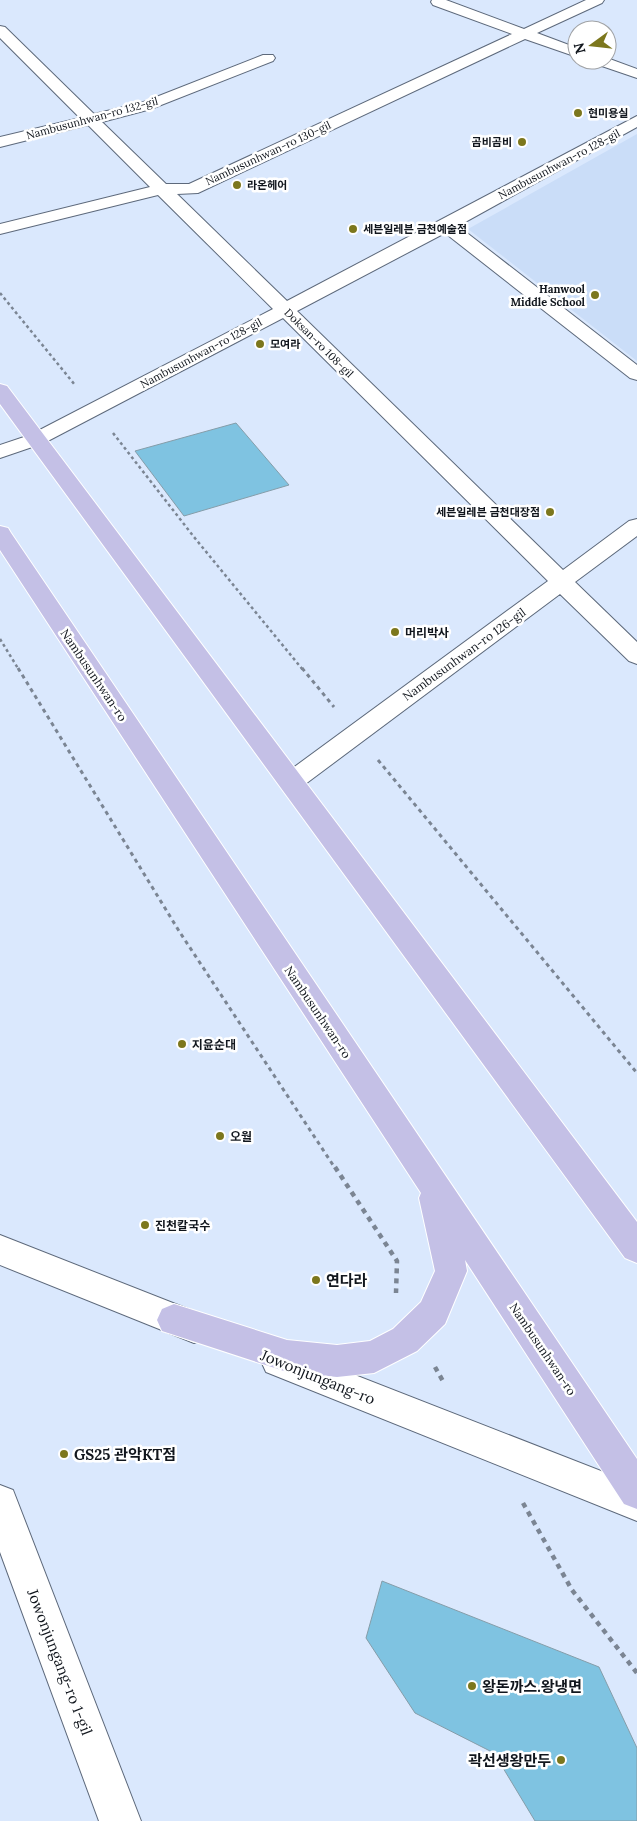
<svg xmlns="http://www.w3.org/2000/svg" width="637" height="1821" viewBox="0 0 637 1821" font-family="Lora,'Noto Sans KR',serif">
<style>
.built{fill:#caddf8}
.building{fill:#7fc3e1;stroke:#859da9}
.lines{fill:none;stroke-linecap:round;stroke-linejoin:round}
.minor-casing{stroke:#5d697b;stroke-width:2}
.major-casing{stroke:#fff;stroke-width:2}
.path-far2{stroke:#7b8593;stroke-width:2.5;stroke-dasharray:3 3;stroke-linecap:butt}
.path-far1{stroke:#7b8593;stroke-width:3;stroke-dasharray:4 4;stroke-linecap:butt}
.path{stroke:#7b8593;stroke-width:4.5;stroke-dasharray:5 5;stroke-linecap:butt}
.minor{fill:#fff;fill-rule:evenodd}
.major{fill:#c4c0e6;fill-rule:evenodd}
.poi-dot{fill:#7c771d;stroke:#fff;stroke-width:2}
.labels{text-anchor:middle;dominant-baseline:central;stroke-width:5;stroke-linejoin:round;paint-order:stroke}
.far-poi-label{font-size:11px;font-weight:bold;fill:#11161d;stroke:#fff;text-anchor:start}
.far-street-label{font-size:11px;fill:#11161d;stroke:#fff}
.poi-label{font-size:12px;font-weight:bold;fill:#11161d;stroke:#fff;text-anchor:start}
.street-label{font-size:12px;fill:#11161d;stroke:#fff}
.near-poi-label{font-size:15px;font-weight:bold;fill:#11161d;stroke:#fff;text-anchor:start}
.near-street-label{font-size:15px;fill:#11161d;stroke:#fff}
</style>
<rect width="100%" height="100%" fill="#dae8fd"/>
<path class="built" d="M637 134V361L468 229Z"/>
<path class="building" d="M236 423 289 485 184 516 135 451Z
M382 1581 599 1667 637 1748V1821H535L494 1753 415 1713 366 1638Z"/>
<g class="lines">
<defs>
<path id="minor" d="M432 0H446L524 29 586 0H604L602 3 537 33 577 48V57L525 39 198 193 177 194 287 301 637 116V127L458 226 637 365V380L630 378 445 233 297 311 563 570 629 521 637 519V536L575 582 637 642V664L629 661 560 594 300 788 291 791 282 788 278 782 282 776 548 581 283 318 44 443 0 458V445L30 435 273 309 158 195 0 234V224L150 187 88 125 0 147V137L80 118 0 38V26L5 27 94 114 141 103 263 55H273L275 58 273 61 151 109 102 122 166 184H189L512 34 433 5 431 2Z
M607 58 637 69V78L593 63 591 60H607Z
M0 1235 206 1316 211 1327 206 1338 194 1343 0 1265Z
M278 1345 637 1485V1521L266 1372 261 1361 266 1350Z
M0 1485 13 1490 141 1821H99L0 1552Z"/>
<path id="major" d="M0 384 7 386 637 1222V1263L625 1258 0 404Z
M0 526 8 528 11 533 637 1459V1509L624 1504 465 1260 467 1271 445 1324 417 1351 374 1373 337 1377 287 1372 162 1331 157 1320 162 1309 174 1304 287 1340 337 1345 370 1341 393 1329 421 1302 435 1271 419 1198 421 1193 0 550Z"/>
</defs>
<use href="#minor" class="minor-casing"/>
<use href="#major" class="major-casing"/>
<path class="path-far2" d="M0 293 75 385
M113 433 194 537 303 670
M0 639 19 670"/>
<path class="path-far1" d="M18 668 179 931 335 1168
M302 668 334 707
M378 760 637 1073"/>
<path class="path" d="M335 1167 397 1261 396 1293
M435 1367 444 1383
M523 1503 572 1590 637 1673"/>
<use href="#minor" class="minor"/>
<use href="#major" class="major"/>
</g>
<g class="poi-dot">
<circle cx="578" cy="113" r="5"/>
<circle cx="522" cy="142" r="5"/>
<circle cx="237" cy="185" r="5"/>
<circle cx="353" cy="229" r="5"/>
<circle cx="595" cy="295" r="5"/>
<circle cx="260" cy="344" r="5"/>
<circle cx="550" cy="512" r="5"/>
<circle cx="395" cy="632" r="5"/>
<circle cx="182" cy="1044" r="5"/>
<circle cx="220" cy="1136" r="5"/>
<circle cx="145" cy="1225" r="5"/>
<circle cx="316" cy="1280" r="5"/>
<circle cx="64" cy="1454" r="5"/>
<circle cx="472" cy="1686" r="5"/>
<circle cx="561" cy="1760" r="5"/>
</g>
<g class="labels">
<g class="far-poi-label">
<text x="588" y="113">현미용실</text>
<text x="512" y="142" text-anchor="end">곰비곰비</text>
<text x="247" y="185">라온헤어</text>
<text x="363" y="229">세븐일레븐 금천예술점</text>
<text x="585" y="289" text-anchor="end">Hanwool<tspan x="585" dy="13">Middle School</tspan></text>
<text x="270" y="344">모여라</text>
<text x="540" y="512" text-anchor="end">세븐일레븐 금천대장점</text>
</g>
<g class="far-street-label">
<text transform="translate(92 118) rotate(-15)">Nambusunhwan-ro 132-gil</text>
<text transform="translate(268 153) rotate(-25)">Nambusunhwan-ro 130-gil</text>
<text transform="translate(559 164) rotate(-28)">Nambusunhwan-ro 128-gil</text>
<text transform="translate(319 343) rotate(45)">Doksan-ro 108-gil</text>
<text transform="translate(201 353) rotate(-28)">Nambusunhwan-ro 128-gil</text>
</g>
<g class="poi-label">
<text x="405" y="632">머리박사</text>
<text x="192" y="1044">지윤순대</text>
<text x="230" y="1136">오월</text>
<text x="155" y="1225">진천칼국수</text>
</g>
<g class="street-label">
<text transform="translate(464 654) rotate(-36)">Nambusunhwan-ro 126-gil</text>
<text transform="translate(94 675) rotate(56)">Nambusunhwan-ro</text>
<text transform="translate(318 1012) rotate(56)">Nambusunhwan-ro</text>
<text transform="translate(543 1349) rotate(56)">Nambusunhwan-ro</text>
</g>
<g class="near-poi-label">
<text x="326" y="1280">연다라</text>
<text x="74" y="1454">GS25 관악KT점</text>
<text x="482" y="1686">왕돈까스.왕냉면</text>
<text x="551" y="1760" text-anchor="end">곽선생왕만두</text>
</g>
<g class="near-street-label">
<text transform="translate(318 1377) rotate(22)">Jowonjungang-ro</text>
<text transform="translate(60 1662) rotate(69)">Jowonjungang-ro 1-gil</text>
</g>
</g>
<g transform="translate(592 45) rotate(255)"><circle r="24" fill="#ffffff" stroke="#a0a2a5"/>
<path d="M0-4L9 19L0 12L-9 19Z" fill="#7c771d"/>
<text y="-8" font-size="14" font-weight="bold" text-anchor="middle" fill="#11161d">N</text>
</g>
</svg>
